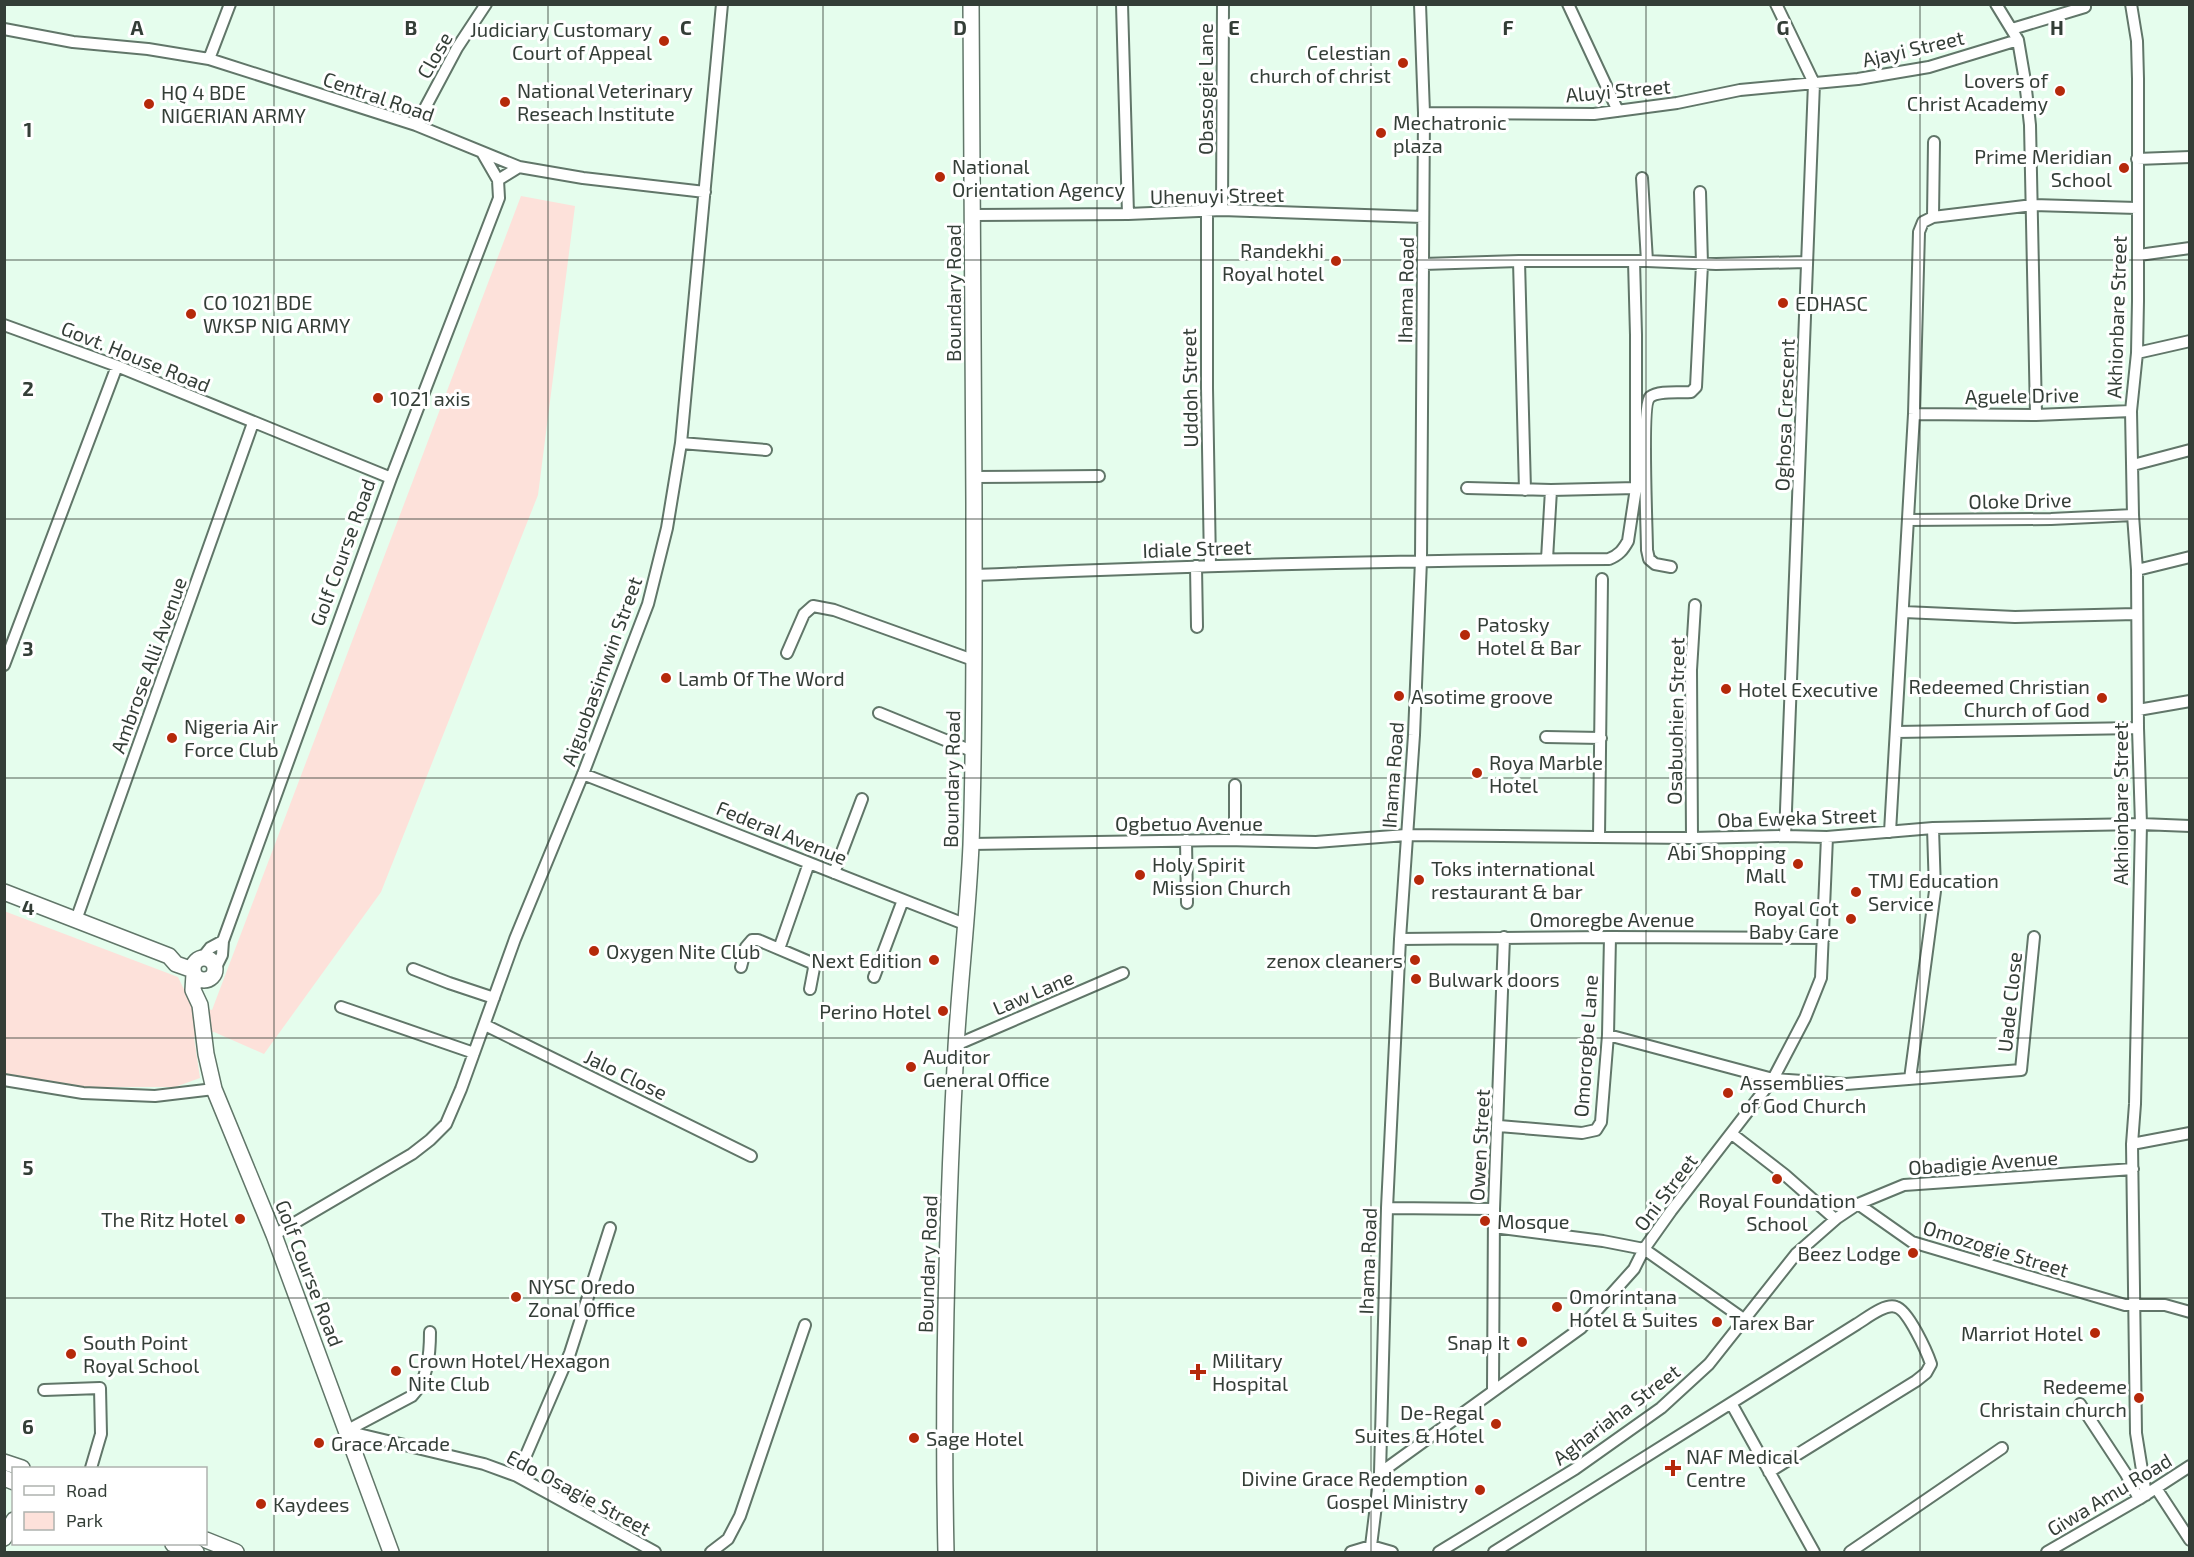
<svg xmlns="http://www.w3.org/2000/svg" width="2194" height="1557" viewBox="0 0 2194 1557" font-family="'Exo 2',sans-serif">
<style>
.green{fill:#fde1da}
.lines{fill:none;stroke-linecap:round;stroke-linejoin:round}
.street-casing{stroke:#617669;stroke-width:14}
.secondary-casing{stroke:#617669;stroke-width:18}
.street{stroke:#fff;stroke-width:10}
.secondary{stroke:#fff;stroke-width:15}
.grid{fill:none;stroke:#343e37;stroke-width:1.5;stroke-opacity:0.55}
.poi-dot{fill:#b5290a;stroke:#fff;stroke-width:2}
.labels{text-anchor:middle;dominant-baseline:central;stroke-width:6;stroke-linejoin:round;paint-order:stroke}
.poi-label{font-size:20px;fill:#343e37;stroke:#fff;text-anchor:start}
.street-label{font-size:20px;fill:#343e37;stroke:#fff}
.grid-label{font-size:20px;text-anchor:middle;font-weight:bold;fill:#343e37;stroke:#fff;stroke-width:6;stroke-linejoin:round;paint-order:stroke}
</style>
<rect width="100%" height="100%" fill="#e5fded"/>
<path class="green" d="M521 196 575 206 538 495 381 892 264 1054 214 1032 194 1037 200 1078 175 1087H84L5 1074 4 911 178 977 191 1004 212 1010Z"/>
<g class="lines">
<defs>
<path id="street" d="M1122 4 1128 214
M1568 4 1618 111
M1776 4 1814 83 1785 836
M1996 4 2018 40 2025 81 2030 125 2036 415
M2131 4 2137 41 2138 79V301L2137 353 2131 411 2133 515 2137 570 2138 728 2141 824 2135 1104 2132 1144 2136 1433 2146 1495
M4 29 73 42 148 49 209 59 416 125 519 167 583 178 705 192
M2012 29 2085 7
M209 59 230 4
M1424 113 1594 114 1677 103 1740 90 1858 79 1929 67 2018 40
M416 125 457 48 486 4
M2137 159 2190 157
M1642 178 1647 261
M498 180 519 167
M1207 210V388L1210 565
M1222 210 1223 4
M974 215 1128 214 1222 210 1423 217
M1933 217 1934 142
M2139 255 2190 248
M1519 261 1525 490
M1423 264 1519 261H1647L1716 264 1807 262
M4 325 117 366 391 478
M2137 353 2190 341
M1914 414 2036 415 2131 411
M681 443 766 450
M2133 465 2190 450
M974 477 1099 476
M1467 488 1551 490 1636 488V335L1634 261
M1908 520 2051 519 2133 515
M1547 559 1551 490
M1196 566 1197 627
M1671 567 1655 564 1649 559 1647 550C1647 530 1641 405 1650 397 1659 390 1680 393 1691 392L1696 387 1702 264 1700 192
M2137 570 2190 557
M974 575C1186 566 1397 560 1609 559 1619 555 1623 550 1628 541L1636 488
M1904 612 2015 617 2136 614
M787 653 804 614 813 606 834 610 973 660
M4 665 117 366
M2138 710 2190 701
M879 713 972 751
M1896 732 2138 728
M1546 737 1601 738
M583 774 967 925
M1235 785V840
M1890 832 1914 414 1919 232 1923 222 1933 217 2033 205 2137 208
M1599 837 1602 579
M1692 838 1691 670 1695 605
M1186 840 1187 903
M971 844 1225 840 1316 842 1406 835 1692 838 1785 836 1827 837 1933 828 2141 824 2190 826
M834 873 862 799
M76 920 253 423
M1400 939 1610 937 1824 938
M779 949 809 863
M202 958 210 948 223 941
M741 967 746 947 752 940H758L812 963 814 968 810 989
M215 969 222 955 223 941 391 478 499 198 498 180 483 154
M413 969 449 983 494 998
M874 977 903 900
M341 1007 474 1053
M485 1025 751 1156
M1608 1035 1773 1079 1846 1084 2021 1070 2034 937
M956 1045 1123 973
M1910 1079 1935 891 1933 828
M4 1080 83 1093 155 1096 214 1089
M1499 1126 1582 1133 1596 1130 1601 1122 1608 1035 1610 937
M1732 1134 1785 1175 1835 1219
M2132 1144 2190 1133
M1858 1204 1912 1242 2125 1305H2165L2190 1312
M1387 1208 1494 1209
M1494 1227 1603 1241 1644 1249 1745 1320
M274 1235 412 1154 430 1140 446 1124 461 1089 515 939 583 774 648 604 667 528 681 443 722 4
M430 1332C430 1354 428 1380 412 1396L346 1431 484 1464 517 1476 655 1552
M44 1390 100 1388 101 1434 91 1468
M1493 1391 1494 1209 1504 937
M1731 1403 1814 1552
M2080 1404 2126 1474 2139 1499
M1380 1473 1581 1328 1634 1269 1644 1249 1671 1211 1773 1079 1805 1018 1821 978 1827 837
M517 1476 570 1353 610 1228
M2156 1488 2190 1540
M1371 1546 1380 1473 1387 1208 1400 939 1414 735 1421 560 1424 113 1420 4
M711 1552 728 1539 740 1516 805 1325
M1351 1552 1371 1546 1392 1552
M1439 1552 1575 1469 1661 1408 1709 1364 1796 1254 1837 1218 1858 1204 1904 1185 2133 1169
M1494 1552 1857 1324C1867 1318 1885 1303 1896 1307 1908 1310 1927 1352 1931 1364L1926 1373 1916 1381 1769 1472
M1850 1552 2002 1448
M2047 1552 2139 1499 2190 1466"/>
<path id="secondary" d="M4 892 169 956 176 964 193 970
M193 969a11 11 0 1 1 22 0a11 11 0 1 1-22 0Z
M194 974 193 990 200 1005 206 1054 214 1089 274 1235 391 1552
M4 1462 22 1468
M4 1478 14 1482
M4 1538 14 1520
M206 1540 236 1552
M173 1544 196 1552
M946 1552C942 1384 947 1215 956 1047 960 979 968 913 971 845 975 731 974 617 974 503 974 337 973 171 971 4"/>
</defs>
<use href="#street" class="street-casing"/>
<use href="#secondary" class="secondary-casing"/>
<use href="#street" class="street"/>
<use href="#secondary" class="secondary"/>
</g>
<path class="grid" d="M274 4V1552M548 4V1552M823 4V1552M1097 4V1552M1371 4V1552M1646 4V1552M1920 4V1552M4 260H2190M4 519H2190M4 778H2190M4 1038H2190M4 1298H2190"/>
<g class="poi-dot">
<circle cx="664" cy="41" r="6"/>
<circle cx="1403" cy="63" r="6"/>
<circle cx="2060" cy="91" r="6"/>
<circle cx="505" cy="102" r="6"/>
<circle cx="149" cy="104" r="6"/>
<circle cx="1381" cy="133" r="6"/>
<circle cx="2124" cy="168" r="6"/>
<circle cx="940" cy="177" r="6"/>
<circle cx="1336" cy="261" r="6"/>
<circle cx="1783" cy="303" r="6"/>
<circle cx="191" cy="314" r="6"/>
<circle cx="378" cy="398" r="6"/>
<circle cx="1465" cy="635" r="6"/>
<circle cx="666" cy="678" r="6"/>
<circle cx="1726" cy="689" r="6"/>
<circle cx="1399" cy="696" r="6"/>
<circle cx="2102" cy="698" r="6"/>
<circle cx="172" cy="738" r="6"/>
<circle cx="1477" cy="773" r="6"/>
<circle cx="1798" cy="864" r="6"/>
<circle cx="1140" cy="875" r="6"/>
<circle cx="1419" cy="880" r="6"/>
<circle cx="1856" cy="892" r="6"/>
<circle cx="1851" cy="919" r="6"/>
<circle cx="594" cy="951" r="6"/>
<circle cx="934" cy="960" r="6"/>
<circle cx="1415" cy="960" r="6"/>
<circle cx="1416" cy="979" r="6"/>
<circle cx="943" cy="1011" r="6"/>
<circle cx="911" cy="1067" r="6"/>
<circle cx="1728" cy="1093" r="6"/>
<circle cx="1777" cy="1179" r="6"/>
<circle cx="240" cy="1219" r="6"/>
<circle cx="1485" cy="1221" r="6"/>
<circle cx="1913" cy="1253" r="6"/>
<circle cx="516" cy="1297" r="6"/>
<circle cx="1557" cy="1307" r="6"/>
<circle cx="1717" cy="1322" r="6"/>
<circle cx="2095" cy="1333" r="6"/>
<circle cx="1522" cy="1342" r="6"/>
<circle cx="71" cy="1354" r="6"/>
<circle cx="396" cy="1371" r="6"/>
<path d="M1195 1363h6v6h6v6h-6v6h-6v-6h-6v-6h6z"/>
<circle cx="2139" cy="1398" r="6"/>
<circle cx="1496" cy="1424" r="6"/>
<circle cx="914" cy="1438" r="6"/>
<circle cx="319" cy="1443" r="6"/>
<path d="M1670 1459h6v6h6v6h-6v6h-6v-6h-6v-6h6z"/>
<circle cx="1480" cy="1490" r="6"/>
<circle cx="261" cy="1504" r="6"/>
</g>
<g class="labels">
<g class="poi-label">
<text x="652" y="29" text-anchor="end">Judiciary Customary<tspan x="652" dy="23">Court of Appeal</tspan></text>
<text x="1391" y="52" text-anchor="end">Celestian<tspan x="1391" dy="23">church of christ</tspan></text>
<text x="2048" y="80" text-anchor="end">Lovers of<tspan x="2048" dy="23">Christ Academy</tspan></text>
<text x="517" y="90">National Veterinary<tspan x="517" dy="23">Reseach Institute</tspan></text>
<text x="161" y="92">HQ 4 BDE<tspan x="161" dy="23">NIGERIAN ARMY</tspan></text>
<text x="1393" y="122">Mechatronic<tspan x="1393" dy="23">plaza</tspan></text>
<text x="2112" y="156" text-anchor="end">Prime Meridian<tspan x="2112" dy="23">School</tspan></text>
<text x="952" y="166">National<tspan x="952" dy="23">Orientation Agency</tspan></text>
<text x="1324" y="250" text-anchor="end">Randekhi<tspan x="1324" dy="23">Royal hotel</tspan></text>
<text x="203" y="302">CO 1021 BDE<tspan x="203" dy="23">WKSP NIG ARMY</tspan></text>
<text x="1795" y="303">EDHASC</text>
<text x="390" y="398">1021 axis</text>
<text x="1477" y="624">Patosky<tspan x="1477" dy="23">Hotel &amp; Bar</tspan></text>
<text x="678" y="678">Lamb Of The Word</text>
<text x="2090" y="686" text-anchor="end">Redeemed Christian<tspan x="2090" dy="23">Church of God</tspan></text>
<text x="1738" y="689">Hotel Executive</text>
<text x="1411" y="696">Asotime groove</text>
<text x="184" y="726">Nigeria Air<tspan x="184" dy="23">Force Club</tspan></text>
<text x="1489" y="762">Roya Marble<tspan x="1489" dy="23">Hotel</tspan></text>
<text x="1786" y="852" text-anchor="end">Abi Shopping<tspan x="1786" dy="23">Mall</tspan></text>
<text x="1152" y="864">Holy Spirit<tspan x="1152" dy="23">Mission Church</tspan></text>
<text x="1431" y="868">Toks international<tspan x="1431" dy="23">restaurant &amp; bar</tspan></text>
<text x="1868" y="880">TMJ Education<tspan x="1868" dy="23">Service</tspan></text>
<text x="1839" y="908" text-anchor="end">Royal Cot<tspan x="1839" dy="23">Baby Care</tspan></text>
<text x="606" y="951">Oxygen Nite Club</text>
<text x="922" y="960" text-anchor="end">Next Edition</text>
<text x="1403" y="960" text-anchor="end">zenox cleaners</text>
<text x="1428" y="979">Bulwark doors</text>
<text x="931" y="1011" text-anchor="end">Perino Hotel</text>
<text x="923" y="1056">Auditor<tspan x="923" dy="23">General Office</tspan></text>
<text x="1740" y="1082">Assemblies<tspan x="1740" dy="23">of God Church</tspan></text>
<text x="1777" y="1200" text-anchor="middle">Royal Foundation<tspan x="1777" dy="23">School</tspan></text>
<text x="228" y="1219" text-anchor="end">The Ritz Hotel</text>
<text x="1497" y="1221">Mosque</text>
<text x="1901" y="1253" text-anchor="end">Beez Lodge</text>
<text x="528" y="1286">NYSC Oredo<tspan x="528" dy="23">Zonal Office</tspan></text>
<text x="1569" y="1296">Omorintana<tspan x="1569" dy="23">Hotel &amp; Suites</tspan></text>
<text x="1729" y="1322">Tarex Bar</text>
<text x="2083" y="1333" text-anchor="end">Marriot Hotel</text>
<text x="83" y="1342">South Point<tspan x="83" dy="23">Royal School</tspan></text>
<text x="1510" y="1342" text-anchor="end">Snap It</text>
<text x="408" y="1360">Crown Hotel/Hexagon<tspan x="408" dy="23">Nite Club</tspan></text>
<text x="1212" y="1360">Military<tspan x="1212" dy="23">Hospital</tspan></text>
<text x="2127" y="1386" text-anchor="end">Redeeme<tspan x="2127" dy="23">Christain church</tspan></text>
<text x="1484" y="1412" text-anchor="end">De-Regal<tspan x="1484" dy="23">Suites &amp; Hotel</tspan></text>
<text x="926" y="1438">Sage Hotel</text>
<text x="331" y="1443">Grace Arcade</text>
<text x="1686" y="1456">NAF Medical<tspan x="1686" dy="23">Centre</tspan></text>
<text x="1468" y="1478" text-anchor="end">Divine Grace Redemption<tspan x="1468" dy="23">Gospel Ministry</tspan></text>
<text x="273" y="1504">Kaydees</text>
</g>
<g class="street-label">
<text transform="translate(1913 48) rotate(-13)">Ajayi Street</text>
<text transform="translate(434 55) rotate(-60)">Close</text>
<text transform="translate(1205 89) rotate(-90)">Obasogie Lane</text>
<text transform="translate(1618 90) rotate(-5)">Aluyi Street</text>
<text transform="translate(379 96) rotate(19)">Central Road</text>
<text transform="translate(1217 195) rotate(-1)">Uhenuyi Street</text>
<text transform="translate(1405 290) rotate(-89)">Ihama Road</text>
<text transform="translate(953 293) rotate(-90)">Boundary Road</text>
<text transform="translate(2116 317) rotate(-88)">Akhionbare Street</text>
<text transform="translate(136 356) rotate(22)">Govt. House Road</text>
<text transform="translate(1189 388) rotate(-91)">Uddoh Street</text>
<text transform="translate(2022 395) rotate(-1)">Aguele Drive</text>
<text transform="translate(1784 415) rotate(-88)">Oghosa Crescent</text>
<text transform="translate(2020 500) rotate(-1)">Oloke Drive</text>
<text transform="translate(1197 548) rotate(-2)">Idiale Street</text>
<text transform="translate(342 552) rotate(-70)">Golf Course Road</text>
<text transform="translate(148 665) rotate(-70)">Ambrose Alli Avenue</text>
<text transform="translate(601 671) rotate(-70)">Aiguobasimwin Street</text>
<text transform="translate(1675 721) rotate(-89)">Osabuohien Street</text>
<text transform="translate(1392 775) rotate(-86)">Ihama Road</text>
<text transform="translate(951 779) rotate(-89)">Boundary Road</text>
<text transform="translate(2120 804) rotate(-90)">Akhionbare Street</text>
<text transform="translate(1797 817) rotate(-2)">Oba Eweka Street</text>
<text x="1189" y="823">Ogbetuo Avenue</text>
<text transform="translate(782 832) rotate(22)">Federal Avenue</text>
<text x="1612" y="919">Omoregbe Avenue</text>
<text transform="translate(1033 992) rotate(-23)">Law Lane</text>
<text transform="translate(2009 1002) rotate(-84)">Uade Close</text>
<text transform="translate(1585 1046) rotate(-86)">Omorogbe Lane</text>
<text transform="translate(626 1074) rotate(26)">Jalo Close</text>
<text transform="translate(1479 1145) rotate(-87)">Owen Street</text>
<text transform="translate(1983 1162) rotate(-4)">Obadigie Avenue</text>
<text transform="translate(1665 1192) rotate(-53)">Oni Street</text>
<text transform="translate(1996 1248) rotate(17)">Omozogie Street</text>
<text transform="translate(1367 1261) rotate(-88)">Ihama Road</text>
<text transform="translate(927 1264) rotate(-88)">Boundary Road</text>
<text transform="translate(310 1273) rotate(69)">Golf Course Road</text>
<text transform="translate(1616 1414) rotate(-37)">Aghariaha Street</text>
<text transform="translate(579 1492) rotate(28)">Edo Osagie Street</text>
<text transform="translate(2109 1494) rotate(-31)">Giwa Amu Road</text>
</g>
</g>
<g class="grid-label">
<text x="137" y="35">A</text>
<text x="411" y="35">B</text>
<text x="686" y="35">C</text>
<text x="960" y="35">D</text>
<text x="1234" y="35">E</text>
<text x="1508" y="35">F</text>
<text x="1783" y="35">G</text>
<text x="2057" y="35">H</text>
<text x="28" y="137">1</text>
<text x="28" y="396">2</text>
<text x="28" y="656">3</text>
<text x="28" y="915">4</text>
<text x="28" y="1175">5</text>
<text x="28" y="1434">6</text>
</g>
<rect width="2194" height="1557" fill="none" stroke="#343e37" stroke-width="12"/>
<rect x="12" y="1467" width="195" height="78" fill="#ffffff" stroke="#aeb2af" stroke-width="1.5"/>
<rect x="24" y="1486" width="30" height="9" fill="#ffffff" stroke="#aeb2af" stroke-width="1.5"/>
<text x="66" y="1497" font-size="18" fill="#343e37">Road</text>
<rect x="24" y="1512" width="30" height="18" fill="#fde1da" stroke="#aeb2af" stroke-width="1.5"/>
<text x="66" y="1527" font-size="18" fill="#343e37">Park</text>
</svg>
